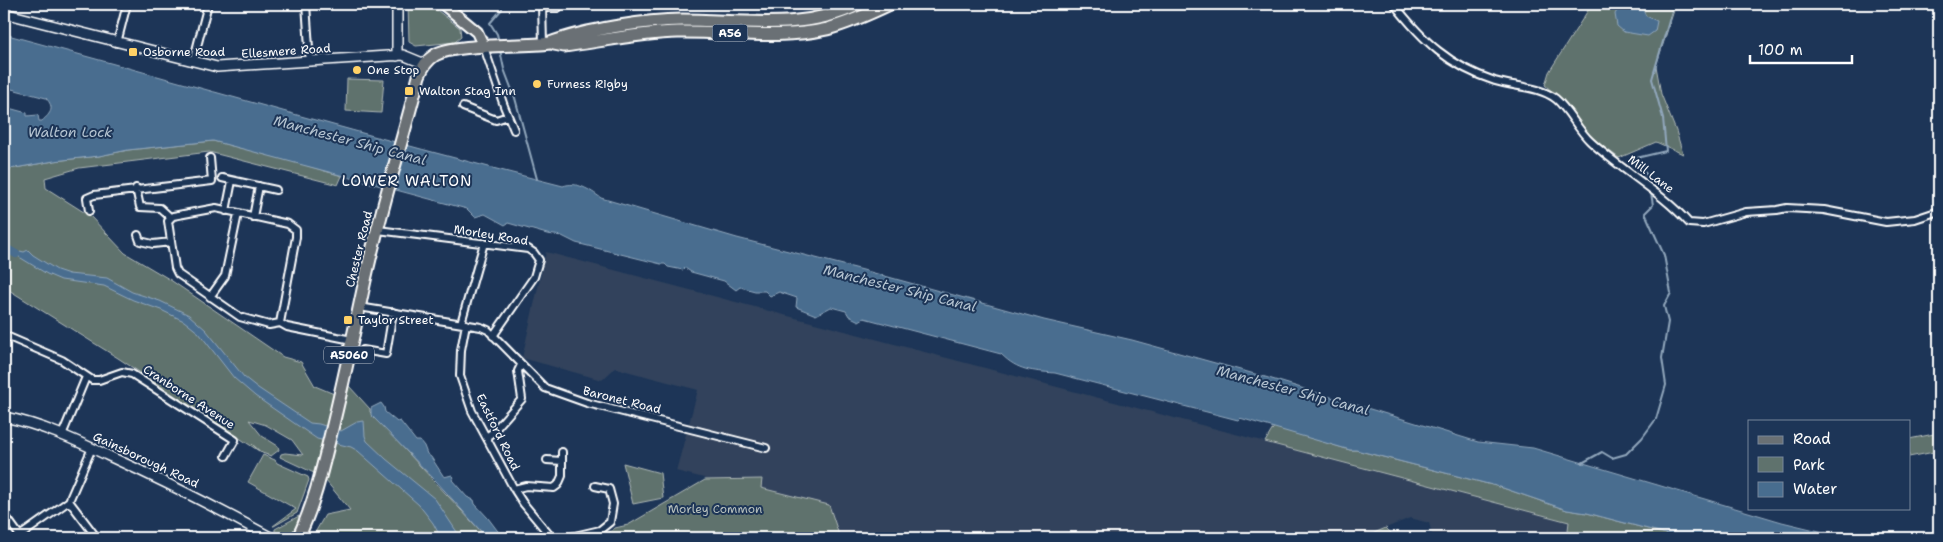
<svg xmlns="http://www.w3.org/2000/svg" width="1943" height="542" viewBox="0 0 1943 542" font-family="'Shantell Sans',sans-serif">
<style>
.built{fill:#30425c}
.green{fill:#5f726d;stroke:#afb8b6}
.water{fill:#486d8f;stroke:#91a7bc}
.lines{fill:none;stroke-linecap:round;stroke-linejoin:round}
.stream{stroke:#91a7bc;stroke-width:2}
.canal{stroke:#486d8f;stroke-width:8}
.street-casing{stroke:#fff;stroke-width:10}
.secondary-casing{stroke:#fff;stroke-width:12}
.primary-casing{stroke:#fff;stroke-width:14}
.highway-casing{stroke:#fff;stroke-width:15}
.street{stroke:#1d3557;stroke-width:6}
.secondary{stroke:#1d3557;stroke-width:9}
.primary{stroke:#6a7074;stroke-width:10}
.highway{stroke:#6a7074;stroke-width:11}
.poi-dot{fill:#ffd166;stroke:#1d3557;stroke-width:2}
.labels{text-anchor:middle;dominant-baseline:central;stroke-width:4;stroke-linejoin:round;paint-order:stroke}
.shield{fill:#1d3557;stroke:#bbc2cd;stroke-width:1}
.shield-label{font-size:11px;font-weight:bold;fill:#fff}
.street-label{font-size:12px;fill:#fff;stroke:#1d3557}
.poi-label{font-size:12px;fill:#fff;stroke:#1d3557;text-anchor:start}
.park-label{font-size:12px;fill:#b7c0bd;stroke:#1d3557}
.water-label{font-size:14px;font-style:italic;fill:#b6c5d2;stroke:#1d3557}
.quarter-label{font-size:15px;letter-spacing:1px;fill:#fff;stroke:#1d3557}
</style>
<rect width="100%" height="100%" fill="#1d3557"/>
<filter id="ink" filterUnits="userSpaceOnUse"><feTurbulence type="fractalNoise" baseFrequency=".02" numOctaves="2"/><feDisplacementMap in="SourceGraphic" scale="10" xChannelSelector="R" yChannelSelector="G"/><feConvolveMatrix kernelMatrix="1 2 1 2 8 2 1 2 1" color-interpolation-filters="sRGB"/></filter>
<g filter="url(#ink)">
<path class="built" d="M546 252 1569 522 1567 538H1433L1429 523 1410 518 1374 533 1353 538H840L829 505 761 488V479L705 480 704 478 676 471 698 390 615 368 602 380 522 358Z"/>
<path class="green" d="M408 4H429L460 28 461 37 455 42 416 46 409 42Z
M1592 4H1676L1656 66 1661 94 1676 131 1683 154 1656 142 1619 158 1593 139 1558 97 1545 85 1549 72Z
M347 79 384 80 381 113 346 111Z
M213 141 288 160 342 176 338 185 209 152 79 168 45 178 46 188 90 216 125 253 169 279 283 357 301 362 315 386 346 399 349 386 370 409V412L487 538H312L325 515 350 510 316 469 314 473 280 457 281 454 285 453 303 455 292 440 266 425 249 420 262 436 278 446 279 450 271 456 262 453 252 444 259 451 118 358 4 287V170L54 161 99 156 128 150Z
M1274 427 1350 450H1356L1500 487 1567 510 1587 513 1682 538H1567L1569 522 1265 442Z
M1939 433V451L1909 457V439Z
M263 455 275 460 277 463 308 477 309 480 297 513 274 526H273L296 509 248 482Z
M623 463 660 473 663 498 633 504Z
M762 479 761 488 829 505 840 538H576L608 533 615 528 628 525 705 480Z
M299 516 297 524 291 535 283 536 275 532V529Z
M1386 528 1396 538H1353L1374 533Z"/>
<path class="water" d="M1621 4H1646L1643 10 1646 16 1657 21 1655 31 1648 36 1624 32 1617 26 1615 14Z
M4 34C191 84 375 139 563 186 577 181 590 190 601 198L737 238 863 270 1044 320 1132 340 1262 376 1478 442 1533 448 1782 522 1848 538H1682L1587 513 1567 510 1500 487 1356 450H1350L1240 418 1238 420 1055 373C1032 371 1018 371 1001 354L864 318 859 321 849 316 846 311 831 307 816 315 796 307 797 298 779 292 770 296 765 291H755L740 287 736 290 724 281 691 272 685 268 683 270 668 267 665 264H661L576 243 562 236 547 234 508 223 505 225 485 214 475 217 467 209 213 141 128 150 99 156 54 161 4 170V118H6L7 116 4 113 5 107 27 113V116L38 115 39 121H42C51 113 55 108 46 98L4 87Z
M28 250 33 255 57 270 69 274 107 278 132 292 160 301 189 315 206 330 244 377 258 388 310 423 319 424 341 431 357 422 364 421 365 436 367 441 386 459 435 499 461 538H441L433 523 419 505 358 451 351 447 317 439 255 396 234 378 199 333 184 321 161 310 133 300 104 286 61 280 47 274 16 255 20 251 24 252Z
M381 403 384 407 385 412 397 422 400 421 416 441H420L424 446 427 454 431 457 444 477 452 475 454 477 452 480 467 497 474 500 475 504 488 518 503 538H487L436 481 371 415V408Z"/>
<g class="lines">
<path class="stream" d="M499 42 497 34 490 23 502 9 501 4
M500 50 504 69 515 98 537 179
M1649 186 1647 175 1632 159 1666 151 1663 118 1652 79 1674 4
M1582 463 1602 452 1612 458 1626 454 1642 438 1656 419 1666 385 1662 358 1668 322 1664 306 1671 293 1664 255 1645 213 1653 205 1651 193"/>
<path class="canal" d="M4 247 16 254"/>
<defs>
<path id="street" d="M306 4 310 62
M542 4 543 44
M1394 4C1423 41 1449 66 1495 81 1515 87 1539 86 1556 99 1568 109 1578 130 1590 141 1621 170 1660 191 1689 223L1703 224 1746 212 1777 210 1787 208 1824 210 1886 222 1915 219 1939 211
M542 8H558
M117 43 127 4
M484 47 504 106 514 130
M193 62 208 4
M463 107 496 120 508 116
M222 178 276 190
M136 188 140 207 160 208 171 218
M89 211 87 198 94 195 212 181 210 158
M226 211 232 181
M253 217 259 186
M378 230 528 249 534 253 539 260 534 277 493 336
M138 235 140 241 153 244 171 242
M210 297 225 276 238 214
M359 307 481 327 488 330 545 388 587 403 766 448
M280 323 296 237V230L288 224 216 208 173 216 168 221 175 268 178 274 240 317 269 325 280 323 287 327 352 340
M461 323 484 243
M466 324 461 350 460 376 472 411 514 489 523 503 552 538
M4 335 62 360 92 380H99L122 372 132 374 235 440 226 456
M363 350 386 354 393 312
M62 435 86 377
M486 437 492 433 522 399 518 371 521 365
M547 460 562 461
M514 489 526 486 554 488 558 485 562 476V452
M69 501 97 538
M4 514 20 536
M17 538 69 501 92 448
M566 538 600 530 610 522 613 504 609 489 595 486"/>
<path id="secondary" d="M4 13 217 67 403 55 425 64
M397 56V4
M4 417C41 424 77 441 111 457 166 482 219 509 272 538"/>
<path id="primary" d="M443 4 477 32 484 47"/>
<path id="highway" d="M554 44 564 46C602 41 640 33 678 32 727 31 779 40 827 29 849 23 869 14 890 4
M298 538C313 507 321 474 329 441 342 389 353 337 364 285 379 215 401 146 419 76 422 68 427 60 435 55 455 43 523 47 550 43 584 30 645 20 682 20 741 20 804 32 859 4"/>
</defs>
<use href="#street" class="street-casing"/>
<use href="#secondary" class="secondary-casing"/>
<use href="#primary" class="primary-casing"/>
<use href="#highway" class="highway-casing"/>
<use href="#street" class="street"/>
<use href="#secondary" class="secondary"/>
<use href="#primary" class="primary"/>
<use href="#highway" class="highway"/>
</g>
</g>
<g class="poi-dot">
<rect x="128" y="47" width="10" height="10" rx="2.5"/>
<circle cx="357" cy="70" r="5"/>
<circle cx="537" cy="84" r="5"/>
<rect x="404" y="86" width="10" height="10" rx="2.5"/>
<rect x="343" y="315" width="10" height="10" rx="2.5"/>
</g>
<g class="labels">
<g class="shield">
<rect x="712.5" y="24.5" width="35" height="17" rx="4"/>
<rect x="324" y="346.5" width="50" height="17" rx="4"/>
</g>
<g class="shield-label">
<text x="730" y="33">A56</text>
<text x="349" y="355">A5060</text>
</g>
<g class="street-label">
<text transform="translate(286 51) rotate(-4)">Ellesmere Road</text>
<text transform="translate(1651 174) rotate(37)">Mill Lane</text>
<text transform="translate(491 235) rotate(9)">Morley Road</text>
<text transform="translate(359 249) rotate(-76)">Chester Road</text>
<text transform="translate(189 397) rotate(33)">Cranborne Avenue</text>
<text transform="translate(622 400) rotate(14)">Baronet Road</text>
<text transform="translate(498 432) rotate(64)">Eastford Road</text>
<text transform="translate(146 460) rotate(25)">Gainsborough Road</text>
</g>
<g class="poi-label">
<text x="143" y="52">Osborne Road</text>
<text x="367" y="70">One Stop</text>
<text x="547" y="84">Furness Rigby</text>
<text x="419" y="91">Walton Stag Inn</text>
<text x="358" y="320">Taylor Street</text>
</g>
<g class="park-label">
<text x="715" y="509">Morley Common</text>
</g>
<g class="water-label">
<text x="70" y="132">Walton Lock</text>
<text transform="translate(350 140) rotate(15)">Manchester Ship Canal</text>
<text transform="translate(900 288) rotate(14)">Manchester Ship Canal</text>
<text transform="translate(1293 390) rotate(15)">Manchester Ship Canal</text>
</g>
<g class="quarter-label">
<text x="407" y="181">LOWER WALTON</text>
</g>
</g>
<rect width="1943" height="542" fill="none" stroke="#1d3557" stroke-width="20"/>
<rect x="10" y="10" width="1923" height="522" fill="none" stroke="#fff" stroke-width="2" filter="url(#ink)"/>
<rect x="1748" y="420" width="162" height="90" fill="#1d3557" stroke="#77869a"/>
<rect x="1758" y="436" width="25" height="8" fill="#6a7074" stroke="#77869a"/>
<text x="1793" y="444" font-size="15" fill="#ffffff">Road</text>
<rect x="1758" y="457" width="25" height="15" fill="#5f726d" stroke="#77869a"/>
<text x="1793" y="470" font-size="15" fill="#ffffff">Park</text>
<rect x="1758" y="482" width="25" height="15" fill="#486d8f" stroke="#77869a"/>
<text x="1793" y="494" font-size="15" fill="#ffffff">Water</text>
<path d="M1750 55v8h102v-8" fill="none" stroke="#ffffff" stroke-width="2.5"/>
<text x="1758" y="55" font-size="15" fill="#ffffff" stroke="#1d3557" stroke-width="4" paint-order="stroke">100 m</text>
</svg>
